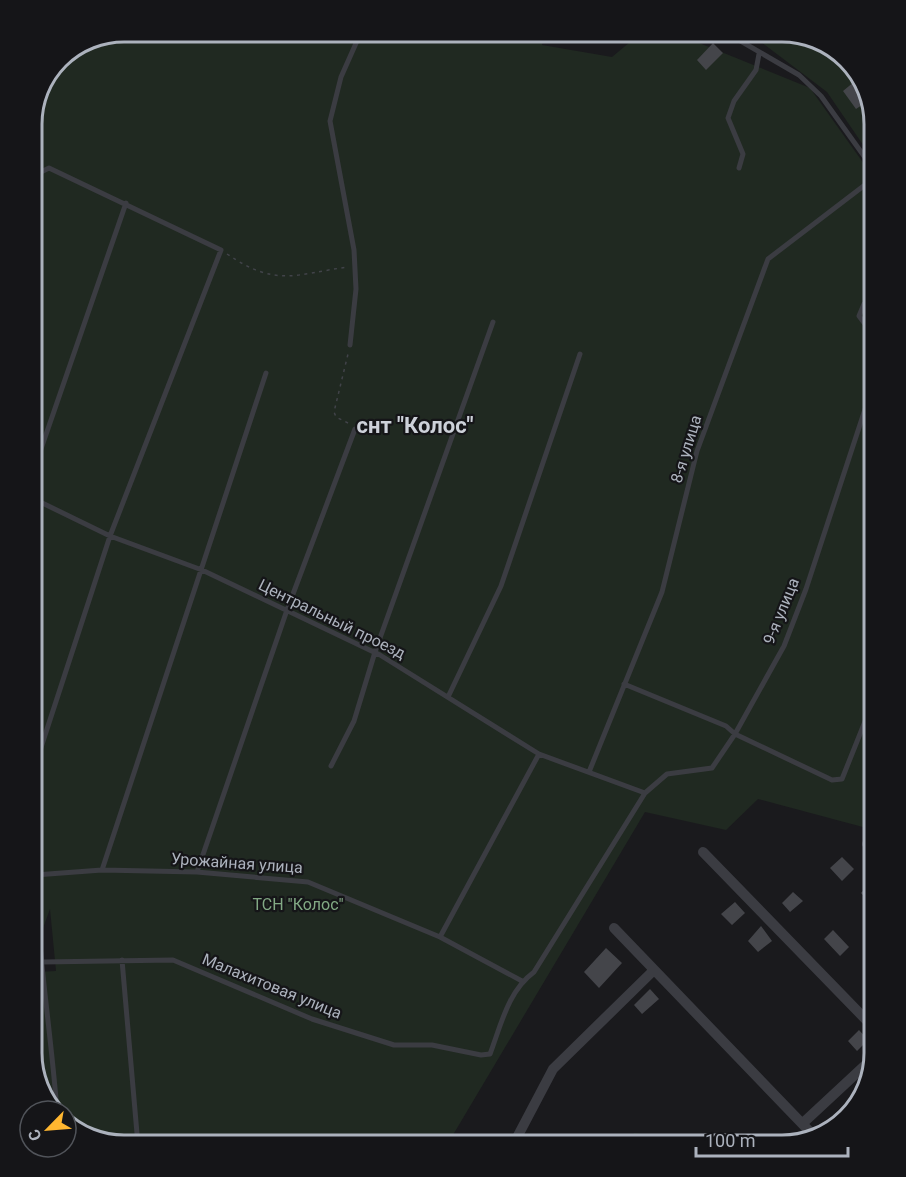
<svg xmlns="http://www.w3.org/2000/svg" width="906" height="1177" viewBox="0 0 906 1177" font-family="Roboto,sans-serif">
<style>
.green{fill:#202921;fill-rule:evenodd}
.building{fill:#44454a}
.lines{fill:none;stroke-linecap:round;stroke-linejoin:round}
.path{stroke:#414349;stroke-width:1.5;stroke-dasharray:3 4.5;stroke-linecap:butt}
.service{stroke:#3b3c42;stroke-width:5}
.minor{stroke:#3b3c42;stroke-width:10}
.labels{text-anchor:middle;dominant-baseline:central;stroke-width:4.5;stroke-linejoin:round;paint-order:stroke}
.street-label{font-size:16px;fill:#acb2bd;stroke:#151518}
.park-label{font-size:16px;fill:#82a984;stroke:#151518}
.district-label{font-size:22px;font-weight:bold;fill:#cdd1d9;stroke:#151518}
.rim{fill:none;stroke:#acb2bd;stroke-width:3}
</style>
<rect width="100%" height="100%" fill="#1a1a1d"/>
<path class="green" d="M124 32H545L542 45 612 57 642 32H672L810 88 874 178V830L758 799 726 830 645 812 447 1145H118L78 1133 66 1122V1111H54L47 1104 32 1053V118L63 55ZM50 909 56 971 37 972 35 950Z
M748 32H788L828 44 859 73 874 124V161L827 92Z
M634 1133 724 1144 725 1145H627Z"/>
<path class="building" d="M713 43 723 53 706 70 697 60Z
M860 77 868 101 856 109 843 91Z
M842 857 854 869 842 881 830 868Z
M874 879V907L861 893Z
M793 892 803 901 790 912 782 903Z
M735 902 745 913 732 925 721 914Z
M761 926 772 941 758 952 748 941Z
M833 930 849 947 840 956 824 939Z
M606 948 622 963 599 988 584 972Z
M650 989 659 999 642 1014 634 1005Z
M859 1030 868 1040 857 1051 848 1041Z"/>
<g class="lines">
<path class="path" d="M32 138 36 118
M32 161 40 164
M227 254C277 288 295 274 348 267
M348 423 336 417 334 412 348 354
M704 1143 713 1145"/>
<path class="service" d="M725 32 799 75 821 96 874 170
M121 33 129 34 133 32
M37 111 38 105
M739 168 743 154 728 118 734 101 756 70 759 54
M874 336 859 316 864 304 874 298
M350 345 356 289 354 250 330 121 341 77 361 32
M32 475 126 203
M32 498 110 536 202 570 380 655 539 754 645 793
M624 684 726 726 735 734 832 780 842 779 874 699
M448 697 501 586 580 354
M331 766 354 721 375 652 493 322
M589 772 662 592 697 451 768 259 874 178
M32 775 110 536 221 250 49 168 41 172 32 198
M32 866 35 875C38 954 51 1032 57 1111
M102 870 266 373
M197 872 287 610 355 429
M35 875 102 870 197 872 308 882 440 937 522 981
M440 937 539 754
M32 954 43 962 173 960 312 1019 394 1045H432L481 1055 490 1054C501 1025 508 991 534 972L645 793 667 774 712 768 735 734 784 646 806 589 874 382
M122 960 138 1145
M681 1145 697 1142"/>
<path class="minor" d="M867 844 874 852
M703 852 874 1028
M614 928 814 1136
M803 1123 874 1057
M513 1145 553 1069 654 970"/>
</g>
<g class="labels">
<g class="street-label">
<text transform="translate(686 449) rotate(-73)">8-я улица</text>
<text transform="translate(781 611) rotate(-68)">9-я улица</text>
<text transform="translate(332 619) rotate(26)">Центральный проезд</text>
<text transform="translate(237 863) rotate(4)">Урожайная улица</text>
<text transform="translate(272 986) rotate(22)">Малахитовая улица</text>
</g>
<g class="park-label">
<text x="298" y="904">ТСН "Колос"</text>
</g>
<g class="district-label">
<text x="415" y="425">снт "Колос"</text>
</g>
</g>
<path d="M0 0H906V1177H0ZM124 42H782A82 82 0 0 1 864 124V1053A82 82 0 0 1 782 1135H124A82 82 0 0 1 42 1053V124A82 82 0 0 1 124 42Z" fill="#151518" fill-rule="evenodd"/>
<path class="rim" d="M124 42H782A82 82 0 0 1 864 124V1053A82 82 0 0 1 782 1135H124A82 82 0 0 1 42 1053V124A82 82 0 0 1 124 42Z"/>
<g transform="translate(48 1129) rotate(245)"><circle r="28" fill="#151518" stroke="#51545a" stroke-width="1.5"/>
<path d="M0-4.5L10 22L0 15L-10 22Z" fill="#ffb630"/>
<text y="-9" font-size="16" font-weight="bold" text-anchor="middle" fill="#acb2bd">С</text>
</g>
<path d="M696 1147v9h152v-9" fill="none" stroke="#acb2bd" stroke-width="3"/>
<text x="705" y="1147" font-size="18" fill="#acb2bd" stroke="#151518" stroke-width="4.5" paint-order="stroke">100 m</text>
</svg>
